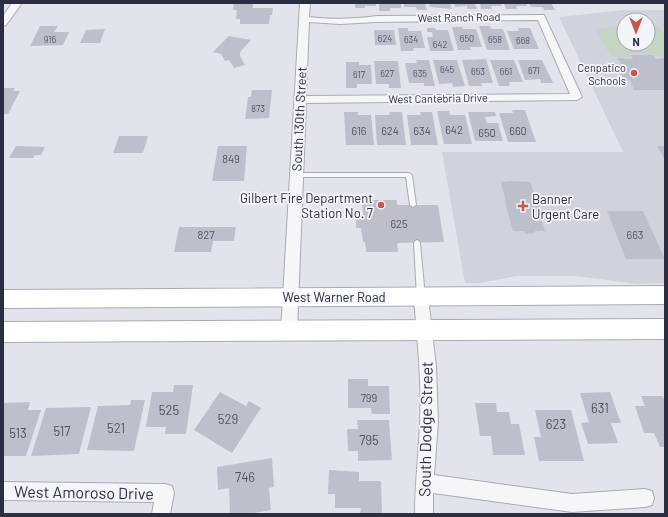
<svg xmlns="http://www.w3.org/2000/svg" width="668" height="517" viewBox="0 0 668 517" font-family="Barlow,sans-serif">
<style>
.built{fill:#d1d3dc;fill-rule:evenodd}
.green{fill:#c5d4c4}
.building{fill:#bdbfca}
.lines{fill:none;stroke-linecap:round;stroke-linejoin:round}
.service-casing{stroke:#a8aab5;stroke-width:2}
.minor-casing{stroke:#a8aab5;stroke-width:2}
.secondary-casing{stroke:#a8aab5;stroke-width:2}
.service{fill:#f6f6f9;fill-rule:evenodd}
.minor{fill:#f6f6f9;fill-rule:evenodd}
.secondary{fill:#fff;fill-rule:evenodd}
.poi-dot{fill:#ca574e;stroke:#f3f4f8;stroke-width:1.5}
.labels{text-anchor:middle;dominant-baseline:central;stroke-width:3.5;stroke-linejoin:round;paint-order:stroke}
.far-number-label{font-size:9px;fill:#505264}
.far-street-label{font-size:11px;fill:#2b2e42;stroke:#f3f4f8}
.far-poi-label{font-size:11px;fill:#2b2e42;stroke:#f3f4f8;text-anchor:end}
.number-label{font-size:11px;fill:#505264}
.street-label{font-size:13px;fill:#2b2e42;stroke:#f3f4f8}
.poi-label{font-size:13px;fill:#2b2e42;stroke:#f3f4f8;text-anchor:end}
.near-number-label{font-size:13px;fill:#505264}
.near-street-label{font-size:16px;fill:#2b2e42;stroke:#f3f4f8}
</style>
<rect width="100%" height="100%" fill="#e3e4eb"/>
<path class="built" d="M624 10H665V283L637 284 576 276H517L480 283H465L442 152H623L559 17ZM624 20H648V44H624Z"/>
<path class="green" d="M624 26V44H648V26H658L665 36V56H656L654 54H630V57H611L596 29Z"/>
<path class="building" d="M234 3H253V8H273L272 15H270L269 24H240V19H236L237 10H233Z
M355 3H376V6H365V8H355Z
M379 3H401V8H390V11H379Z
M404 3H425L427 10H417L416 7H404Z
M429 3H450L452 9 430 7Z
M454 3H475L477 9H467V6L455 7Z
M480 3H501L502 6H491L492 9H481Z
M504 3H526L527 6H516L517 9H506Z
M529 3H551L555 10H544L543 7H531Z
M40 26H58L54 32H69L63 45 30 46Z
M479 26H490L491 29H503L510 50H487Z
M452 27H462L463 29H476L482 47H470L471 50H458Z
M398 28H408V31H421L425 48H413L414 51H401Z
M427 28H435L436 30H448L454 51H430L427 37H433L432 32H427Z
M518 28H530L539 49H514L507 31H519Z
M105 29 100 43H80L86 30Z
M374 30H394L396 45H375Z
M229 36 251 40 240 52V56L245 65 234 68 229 60 225 61 221 54 213 52Z
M631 55H654L656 59 665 58V90H634L630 80 624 81 616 66 622 65 617 58 633 59Z
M486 59 493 83H481L482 86H469L462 60Z
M416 60H429L435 86H424V83H409L405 63H417Z
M433 60H457L465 86 453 87 452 83 439 84Z
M490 60H514L523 82H509L510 86H499Z
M518 60H542L553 83H541L540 79 525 80Z
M374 61H398L401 88H389V84H376Z
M346 62H359V65H371L372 84H357V88H346Z
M3 88H15L13 91H20L8 114H3Z
M252 90H272L269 118 245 119 248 97H251Z
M512 110H525L536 142H508L499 113H513Z
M437 111H449L450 115H465L472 144H444Z
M344 112H358V115H371L374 145H346Z
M389 112H402L406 145H377L375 115H390Z
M420 112H432L438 145H411L407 115H421Z
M468 112H495L496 116 485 117 487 123H498L503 141H475Z
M119 136H148L143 153H113Z
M16 146 45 147 41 155H35L33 158H9Z
M218 146H247L244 181H212Z
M657 146H665V160Z
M510 181 530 182 541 210H539L545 231H535V233L525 234 524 231H513L505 203H506L501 182Z
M362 200H397V205H438L444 242 397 243 398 252H366L365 242H363L361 228H356V218H360V214L363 215Z
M607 211H643L665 259H626Z
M179 227H236L234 241H213L211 252H174Z
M348 379H368V386H389L390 414H372L371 408H348Z
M174 385H193L186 434H165L166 427H146L152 392H173Z
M220 392 246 406 249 401 261 408 232 453 194 430Z
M610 392 621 423H611L618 443 588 444 581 423 589 422 580 393Z
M641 396H663L665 402V447H660L654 433H644L635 406H645Z
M131 400H145L134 451 87 450 98 406 130 405Z
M30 402 28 410H41L26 456H3V403Z
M475 403H496L497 412H509L511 424H519L525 455H493L491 436H480Z
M91 407 79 454 31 456 46 408Z
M535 410H571L584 461H539L534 437H541Z
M357 420H389L392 460 358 461V451H348L347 429H358Z
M272 458 274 487 269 488 271 510 249 514H230L229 488 218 490 217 467Z
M329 470 359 472V481H381L382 514H360L361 508H335V494H328Z"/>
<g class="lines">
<defs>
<path id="service" d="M294 173H409L412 175 416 205 413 207 410 205 406 177H294L293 175Z
M417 240 419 241 420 243 425 297 424 299 421 300 418 299 417 297 414 243 415 241Z"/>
<path id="minor" d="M12 3H22L6 25 3 26V16Z
M300 3H310L309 17C332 20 354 19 377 16L544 15 582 97 577 100 306 103 297 331 294 336 289 338 284 336 281 331ZM538 20 570 94 306 96 309 22 340 24 377 22Z
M421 291 426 293 428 297 436 366 438 422 434 475 572 494 645 489 652 491 654 498 652 505 645 507 572 512 433 493V514H415C415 483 419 453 420 422 422 380 417 339 414 297L416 293Z
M3 482 165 484 172 486 174 493 170 514H152L154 502 3 500Z"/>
<path id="secondary" d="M665 286V304L3 308V290Z
M665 319V339L3 342V322Z"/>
</defs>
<use href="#service" class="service-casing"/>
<use href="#minor" class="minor-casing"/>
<use href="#secondary" class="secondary-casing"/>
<use href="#service" class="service"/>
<use href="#minor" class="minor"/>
<use href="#secondary" class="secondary"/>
</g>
<g class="poi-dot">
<circle cx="634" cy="73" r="4"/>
<circle cx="381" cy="205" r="4"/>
<path d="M521 200h4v4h4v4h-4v4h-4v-4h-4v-4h4z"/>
</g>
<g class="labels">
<g class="far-number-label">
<text x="385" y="38">624</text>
<text x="467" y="38">650</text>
<text x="50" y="39">916</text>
<text x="411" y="39">634</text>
<text x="495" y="39">658</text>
<text x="523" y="40">668</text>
<text x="440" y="44">642</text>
<text x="447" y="69">645</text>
<text x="534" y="70">671</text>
<text x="478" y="71">653</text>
<text x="506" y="71">661</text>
<text x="387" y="73">627</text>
<text x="420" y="73">635</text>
<text x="359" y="74">617</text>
<text x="258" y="108">873</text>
</g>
<g class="far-street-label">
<text transform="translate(459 17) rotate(-1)">West Ranch Road</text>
<text transform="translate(438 98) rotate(-1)">West Cantebria Drive</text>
</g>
<g class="far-poi-label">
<text x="626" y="67">Cenpatico<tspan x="626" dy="13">Schools</tspan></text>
</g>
<g class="number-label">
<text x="454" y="129">642</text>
<text x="359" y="130">616</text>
<text x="390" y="130">624</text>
<text x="422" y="130">634</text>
<text x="518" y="130">660</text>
<text x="487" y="132">650</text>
<text x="231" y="158">849</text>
<text x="399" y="223">625</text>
<text x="206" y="234">827</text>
<text x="635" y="234">663</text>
<text x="369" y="397">799</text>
</g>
<g class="street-label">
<text transform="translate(299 119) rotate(-87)">South 130th Street</text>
<text x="334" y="297">West Warner Road</text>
</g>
<g class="poi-label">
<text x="373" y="198">Gilbert Fire Department<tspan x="373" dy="15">Station No. 7</tspan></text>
<text x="532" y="199" text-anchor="start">Banner<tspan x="532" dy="15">Urgent Care</tspan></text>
</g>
<g class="near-number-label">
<text x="600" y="408">631</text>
<text x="169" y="410">525</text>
<text x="228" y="419">529</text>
<text x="556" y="424">623</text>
<text x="116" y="428">521</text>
<text x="62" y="431">517</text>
<text x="18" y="433">513</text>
<text x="369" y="440">795</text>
<text x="245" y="477">746</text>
</g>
<g class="near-street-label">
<text transform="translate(425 429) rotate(-89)">South Dodge Street</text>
<text transform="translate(84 492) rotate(1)">West Amoroso Drive</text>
</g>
</g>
<rect width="668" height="517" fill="none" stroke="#2b2e42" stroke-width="8"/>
<g transform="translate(636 32) rotate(180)"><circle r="19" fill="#f3f4f8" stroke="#a3a5af"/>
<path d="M0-3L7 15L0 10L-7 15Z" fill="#ca574e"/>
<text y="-6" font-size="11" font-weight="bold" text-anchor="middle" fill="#2b2e42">N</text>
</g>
</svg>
